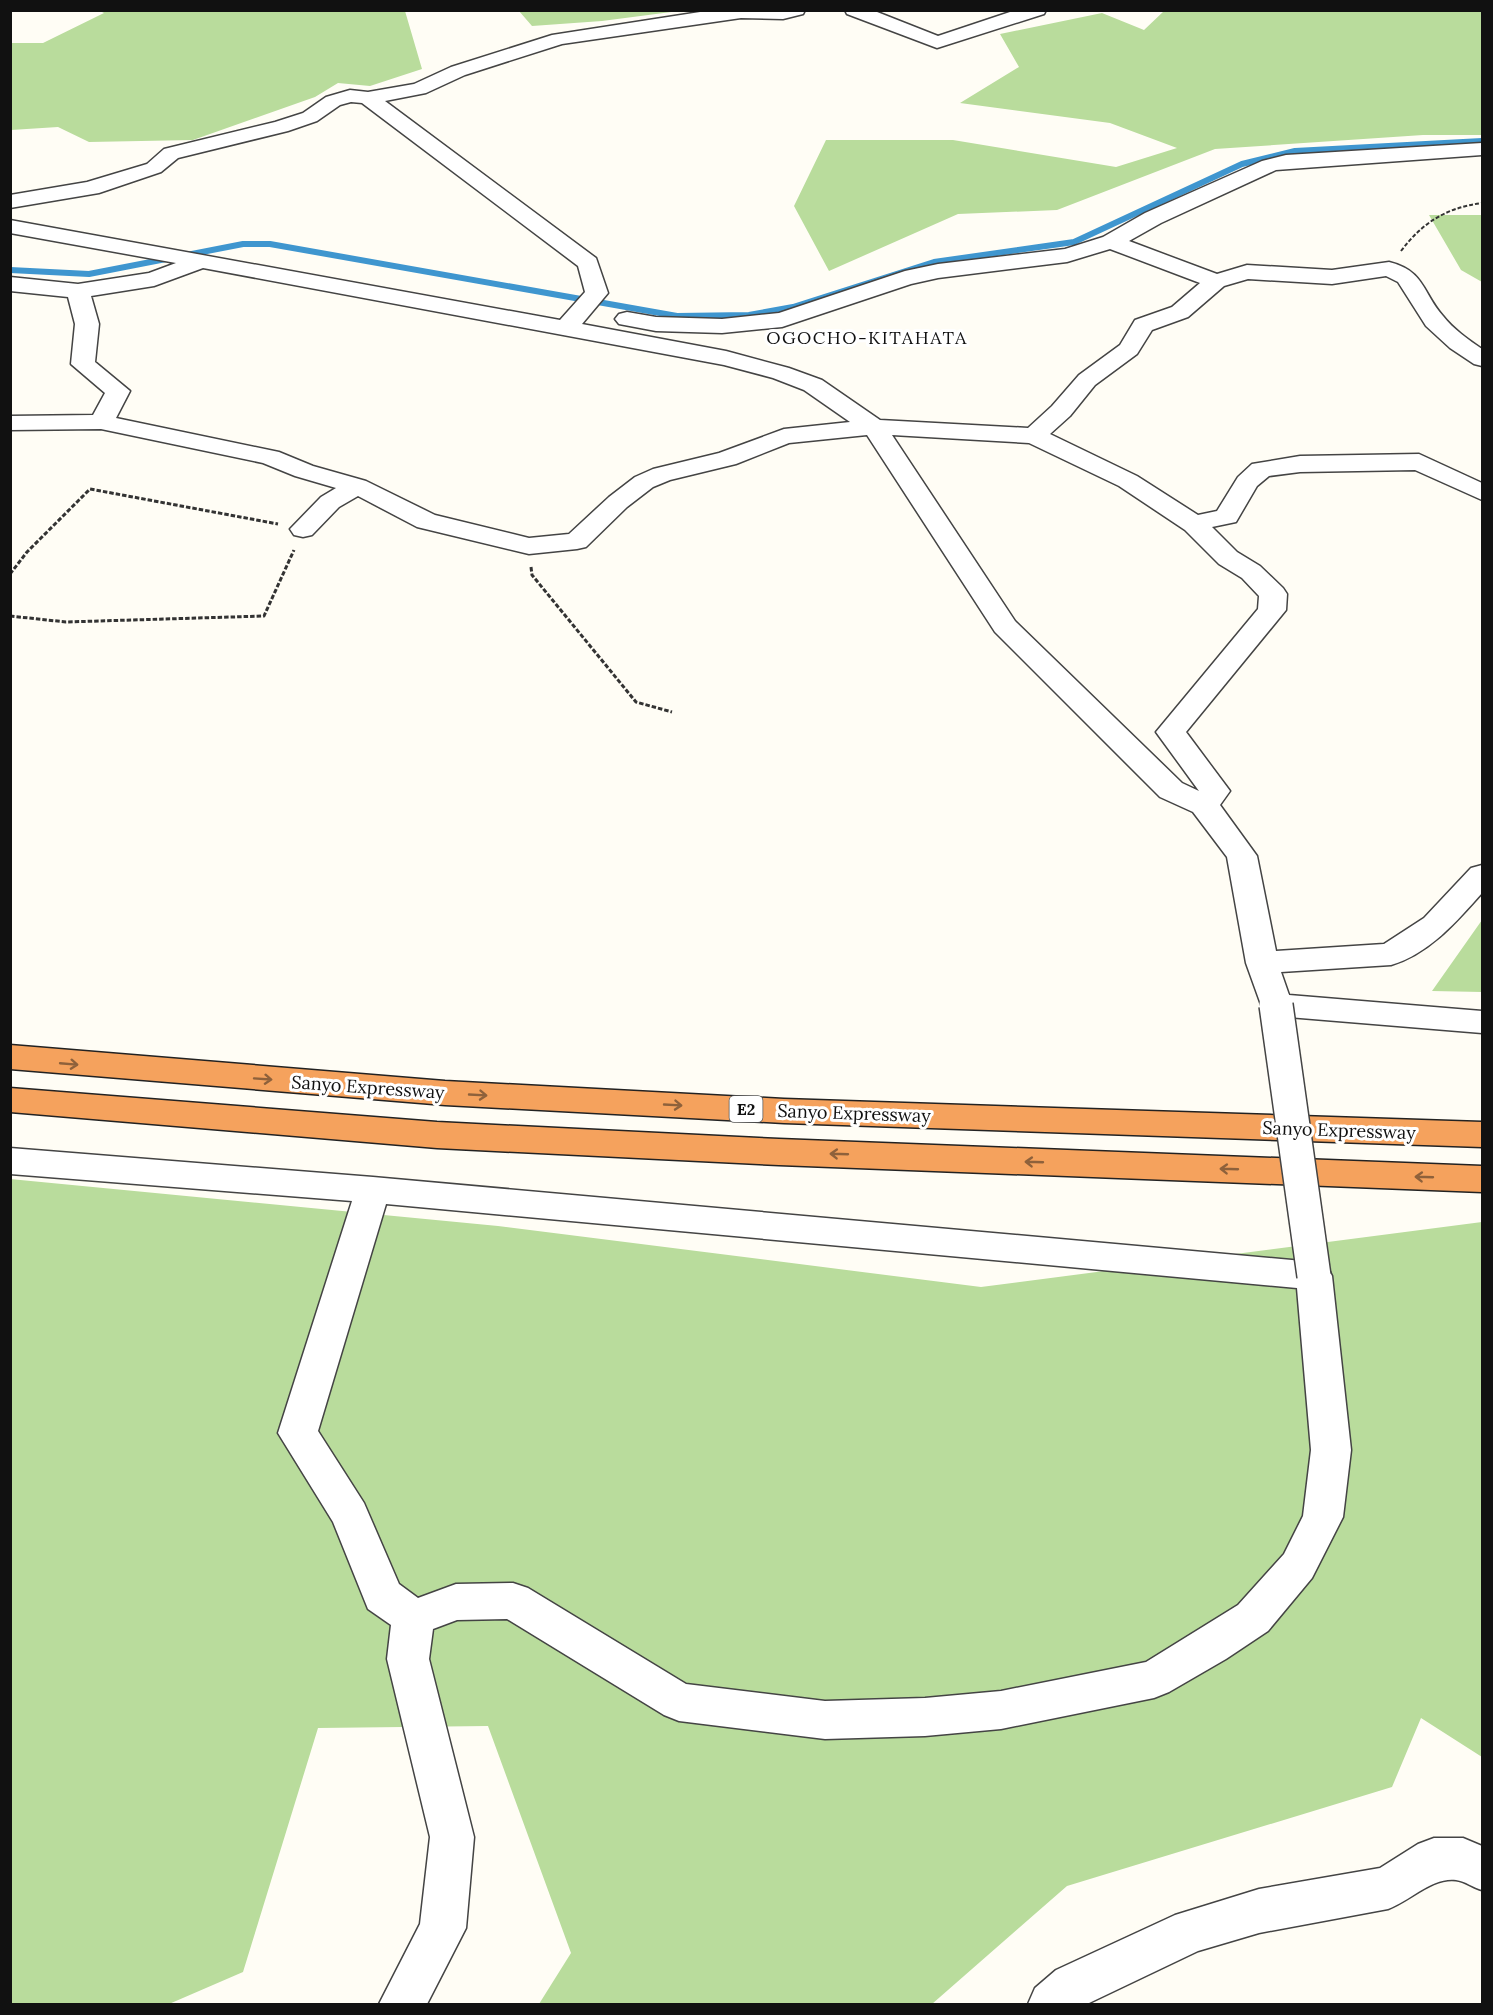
<svg xmlns="http://www.w3.org/2000/svg" width="1493" height="2015" viewBox="0 0 1493 2015" font-family="Lora,serif">
<style>
.forest{fill:#b9dc9c}
.lines{fill:none;stroke-linecap:round;stroke-linejoin:round}
.stream{stroke:#3f96cf;stroke-width:6}
.minor-casing{stroke:#444;stroke-width:3}
.highway-casing{stroke:#222;stroke-width:3}
.path-far1{stroke:#333;stroke-width:2;stroke-dasharray:4 2;stroke-linecap:butt}
.path{stroke:#333;stroke-width:3;stroke-dasharray:4.5 2;stroke-linecap:butt}
.minor{fill:#fff;fill-rule:evenodd}
.highway{fill:#f5a25d;fill-rule:evenodd}
.minor-bridge-casing{stroke:#444;stroke-width:36;stroke-linecap:butt}
.minor-bridge{stroke:#fff;stroke-width:33}
.oneway{stroke:#8e613b}
.labels{text-anchor:middle;dominant-baseline:central;stroke-width:6;stroke-linejoin:round;paint-order:stroke}
.shield{fill:#fff;stroke:#585858;stroke-width:1.5}
.shield-label{font-size:16px;font-weight:bold;fill:#111}
.far-quarter-label{font-size:18px;letter-spacing:1.5px;fill:#111;stroke:#fff}
.street-label{font-size:18px;fill:#111;stroke:#fff}
</style>
<rect width="100%" height="100%" fill="#fffdf5"/>
<path class="forest" d="M100 11H405L422 69 370 86 338 83 315 97 193 140 89 142 58 127 11 130V43H43L104 13Z
M519 11H679L602 21 532 26Z
M1164 11H1482V135H1423L1215 149 1057 210 958 214 829 271 794 206 826 140H953L1116 167 1177 148 1110 123 960 103 1019 67 1000 34 1102 13 1144 30Z
M1429 215H1482V282L1461 270Z
M1482 920V992L1432 991Z
M10 1179 498 1226 981 1287 1482 1222V1757L1421 1718 1392 1787 1067 1886 932 2004H539L571 1953 488 1726 318 1728 243 1972 169 2004H11Z"/>
<g class="lines">
<path class="stream" d="M10 270 89 274 243 244H270L677 316 749 315 793 307 934 262 1074 242 1242 164 1295 151 1482 141"/>
<defs>
<path id="minor" d="M713 10H805L803 14 783 19 741 18 562 44 465 75 426 93 385 101 596 258 608 293 582 324 726 351 789 368 822 380 880 420 1028 428 1052 406 1079 375 1120 345 1135 320 1172 307 1200 283 1110 249 1067 262 938 278 911 284 782 327 722 333 656 331 619 324 615 319 619 314 627 312 656 317 722 319 779 313 905 271 938 264 1065 249 1103 237 1145 213 1262 161 1286 155 1482 143V155L1276 170 1161 223 1129 241 1217 274 1247 265 1332 270 1389 262C1425 271 1422 292 1443 316 1453 329 1469 340 1482 349V366L1474 364 1450 348 1426 326 1398 282 1386 276 1332 284 1248 279 1224 286 1188 317 1152 330 1137 354 1095 385 1070 416 1050 434 1137 476 1198 515 1217 511 1238 477 1252 464 1300 456 1419 454 1482 483V500L1415 470 1300 472 1269 476 1257 486 1236 522 1212 527 1237 552 1260 566 1283 588 1287 594 1286 610 1186 732 1230 791 1220 805 1257 856 1276 951 1384 944 1424 918 1471 868 1482 865V893C1457 921 1429 954 1391 965L1281 972 1289 995 1482 1011V1033L1276 1016 1264 1013 1246 963 1227 857 1193 812 1160 797 995 632 867 435 789 443 736 464 670 480 653 487 627 507 586 547 577 549 529 554 417 527 358 496 339 507 312 535 303 537 294 535 290 529 321 497 336 488 295 476 263 463 101 429 10 430V416L93 415 105 393 71 364 75 324 68 297 10 291V277L78 284 149 273 176 263 10 233V220L560 320 585 292 578 266 362 103 351 102 340 105 317 121 288 131 178 158 161 172 99 193 10 208V195L87 182 147 164 164 149 275 122 303 113 326 97 350 90 368 92 414 84 451 67 552 35ZM203 268 724 365 773 378 804 390 850 422 784 429 719 453 653 469 635 477 609 497 569 534 529 538 435 515 366 481 313 466 279 452 116 418 130 391 95 362 99 324 91 296 154 286ZM892 435 1029 443 1119 486 1185 530 1219 564 1242 578 1259 596 1258 609 1156 732 1199 791 1182 783 1015 621Z
M845 10H872L938 36 1016 10H1046L1044 14 937 48 847 14Z
M10 1148 373 1177 1314 1262 1327 1266 1332 1276 1351 1450 1343 1517 1312 1578 1268 1631 1226 1659 1169 1692 1154 1698 1001 1729 925 1736 825 1739 679 1721 664 1715 507 1619 457 1620 433 1629 429 1659 474 1837 466 1928 427 2004H379L420 1924 430 1837 387 1659 391 1625 368 1609 333 1522 278 1433 352 1201 10 1174ZM386 1204 1297 1288 1311 1450 1303 1516 1284 1554 1238 1605 1146 1662 1001 1691 925 1698 825 1701 686 1684 528 1588 513 1583 456 1584 418 1598 399 1584 364 1503 318 1431Z
M1434 1838H1463L1482 1846V1890C1474 1888 1465 1881 1456 1880 1432 1877 1410 1901 1388 1909L1259 1933 1198 1951 1087 2004H1028L1035 1988 1056 1970 1175 1915 1259 1889 1380 1868 1418 1844Z"/>
<path id="highway" d="M10 1045 445 1081 784 1099 1482 1122V1147L784 1123 445 1105 10 1069Z
M10 1088 437 1122 779 1139 1482 1166V1192L779 1165 437 1148 10 1112Z"/>
</defs>
<use href="#minor" class="minor-casing"/>
<use href="#highway" class="highway-casing"/>
<path class="path-far1" d="M1401 251C1423 222 1446 208 1482 203"/>
<path class="path" d="M531 567 532 575 636 702 672 712
M10 574 27 552 90 489 278 524
M10 616 66 622 264 616 294 550"/>
<use href="#minor" class="minor"/>
<use href="#highway" class="highway"/>
<defs>
<path id="minor-bridge" d="M1276 1005 1314 1276"/>
</defs>
<use href="#minor-bridge" class="minor-bridge-casing"/>
<use href="#minor-bridge" class="minor-bridge"/>
</g>
<defs><path id="oneway-shaft" d="M-6 0H5M1.5-3L5.5 0L1.5 3" fill="none" stroke-width="1.6" stroke-linecap="round" stroke-linejoin="round" transform="scale(1.5)"/></defs>
<g class="oneway">
<use href="#oneway-shaft" transform="translate(69 1064) rotate(5)"/>
<use href="#oneway-shaft" transform="translate(263 1079) rotate(4)"/>
<use href="#oneway-shaft" transform="translate(478 1095) rotate(3)"/>
<use href="#oneway-shaft" transform="translate(673 1105) rotate(3)"/>
<use href="#oneway-shaft" transform="translate(839 1154) rotate(-178)"/>
<use href="#oneway-shaft" transform="translate(1034 1162) rotate(-178)"/>
<use href="#oneway-shaft" transform="translate(1229 1169) rotate(-178)"/>
<use href="#oneway-shaft" transform="translate(1424 1177) rotate(-178)"/>
</g>
<g class="labels">
<rect class="shield" x="729.5" y="1096" width="33" height="26" rx="4.5"/>
<g class="shield-label">
<text x="746" y="1109">E2</text>
</g>
<g class="far-quarter-label">
<text x="867" y="337">OGOCHO-KITAHATA</text>
</g>
<g class="street-label">
<text transform="translate(368 1087) rotate(4)">Sanyo Expressway</text>
<text transform="translate(854 1113) rotate(2)">Sanyo Expressway</text>
<text transform="translate(1339 1130) rotate(2)">Sanyo Expressway</text>
</g>
</g>
<rect width="1493" height="2015" fill="none" stroke="#111111" stroke-width="24"/>
</svg>
